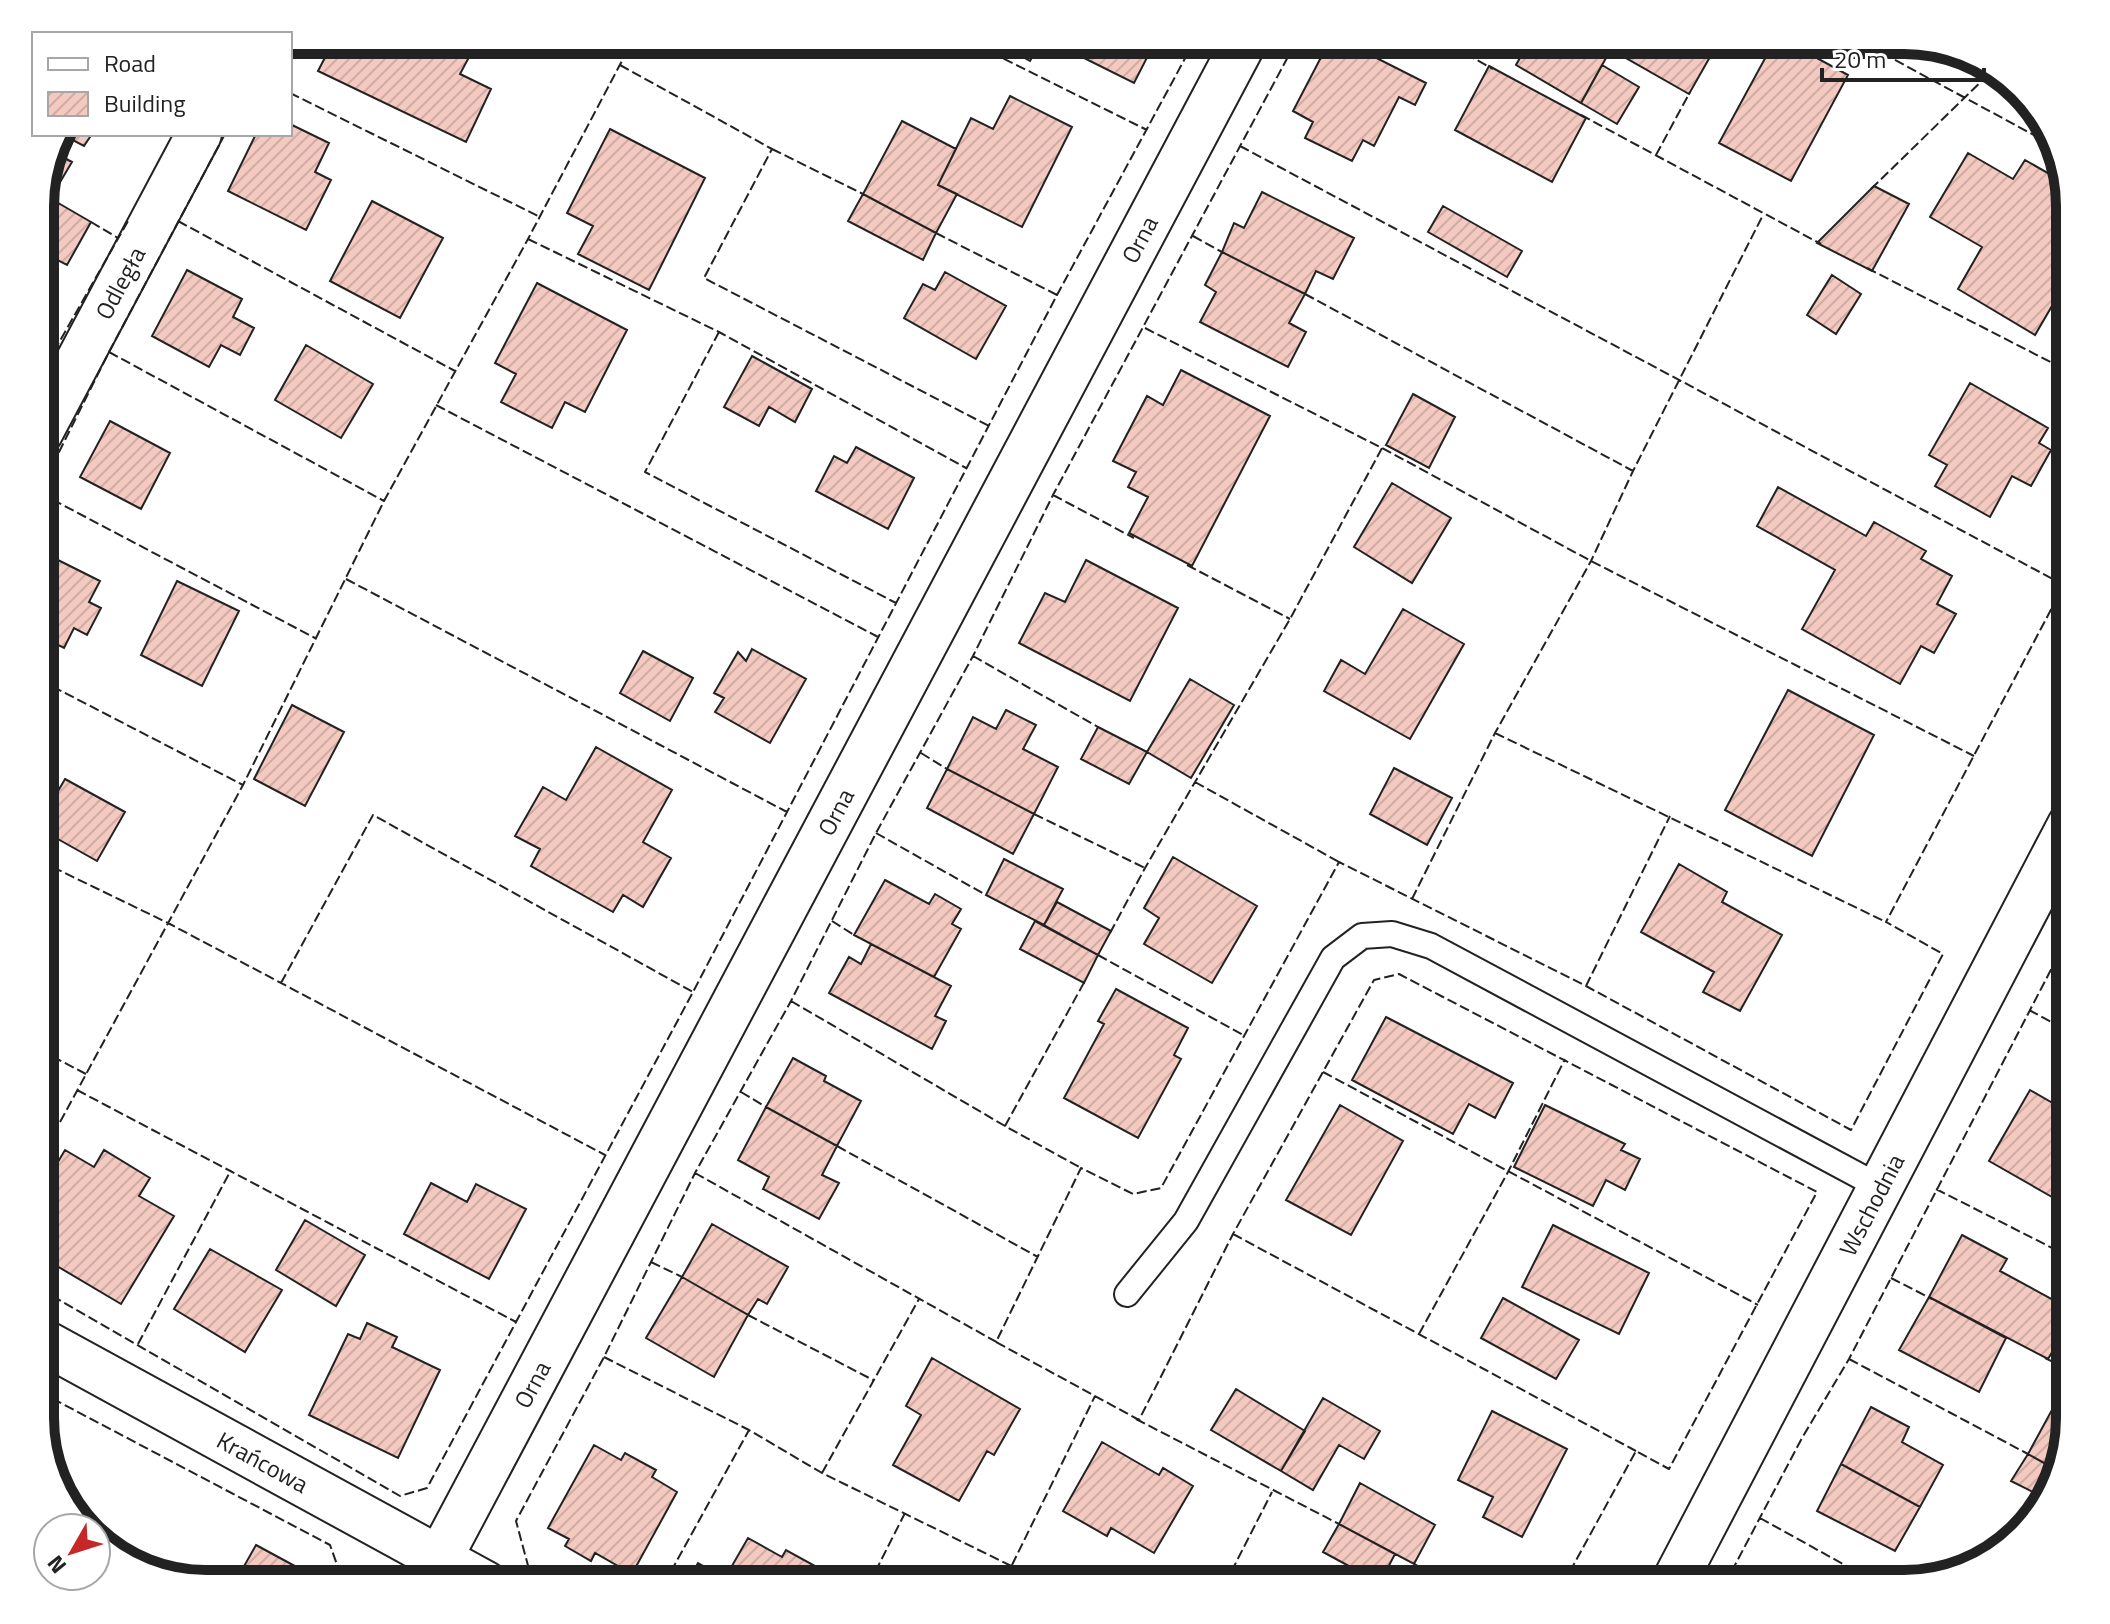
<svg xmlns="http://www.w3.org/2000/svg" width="2110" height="1624" viewBox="0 0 2110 1624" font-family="'Titillium Web',sans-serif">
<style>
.building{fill:url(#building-hatch);stroke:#222;stroke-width:2}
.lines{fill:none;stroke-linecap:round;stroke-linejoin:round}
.lane-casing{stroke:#222;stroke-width:28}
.street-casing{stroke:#222;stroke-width:48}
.lane{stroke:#fff;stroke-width:24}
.street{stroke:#fff;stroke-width:44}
.fence{stroke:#222;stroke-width:2;stroke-dasharray:10 4;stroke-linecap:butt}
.labels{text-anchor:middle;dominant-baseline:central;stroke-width:6;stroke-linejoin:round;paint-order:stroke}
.street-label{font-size:24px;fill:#222;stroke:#fff}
.rim{fill:none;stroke:#222;stroke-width:10}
</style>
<defs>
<pattern id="building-hatch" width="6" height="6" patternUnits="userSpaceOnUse" patternTransform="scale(2)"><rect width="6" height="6" fill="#f3c9c0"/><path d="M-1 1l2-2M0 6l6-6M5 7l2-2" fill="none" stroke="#d0aca5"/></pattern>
</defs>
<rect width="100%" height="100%" fill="#fff"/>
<path class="building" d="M334 40H493L490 48 477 42 460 74 491 89 466 142 318 71Z
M993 40H1042L1030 61Z
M1088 40H1156L1134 83 1080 56Z
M1330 40H1341L1426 83 1415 105 1399 97 1374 146 1363 140 1352 161 1305 138 1313 122 1293 111Z
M1530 40H1616L1581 103 1516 65Z
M1636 40H1701L1715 48 1689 94 1626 58Z
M1775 40H1784L1848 75 1791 181 1719 143Z
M1602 65 1639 87 1617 124 1581 103Z
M1489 66 1586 118 1552 182 1455 130Z
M1010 96 1072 127 1022 227 938 185 971 118 993 129Z
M902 121 956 149 938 185 957 194 936 233 863 194Z
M290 124 329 143 315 172 331 180 306 230 228 191 256 134H290Z
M610 129 705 178 649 290 578 254 593 226 567 213Z
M57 134H92L84 146 67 137 57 154 72 162 50 199 41 193Z
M1968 153 2013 179 2025 160 2065 183 2070 205V275L2035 335 1958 289 1982 247 1930 217Z
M1874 186 1909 204 1872 271 1817 243Z
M1262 192 1354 238 1333 279 1316 271 1305 294 1222 252 1234 223 1244 228Z
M41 193 91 222 67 265 40 251Z
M863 194 936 233 923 260 848 221Z
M372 201 443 238 400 318 330 281Z
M1443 206 1522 251 1507 277 1428 232Z
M1222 252 1305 294 1289 323 1306 332 1288 367 1200 322 1216 292 1205 285Z
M187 270 242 299 233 317 254 328 240 355 221 345 209 367 152 336Z
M945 272 1006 306 976 359 904 318 923 284 935 290Z
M1832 275 1861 294 1836 334 1807 315Z
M537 283 627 330 585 412 565 402 552 428 501 402 516 374 495 363Z
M306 345 373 384 341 438 275 400Z
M752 356 812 389 795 422 769 407 759 426 724 407Z
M1181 370 1270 416 1192 566 1129 533 1148 497 1128 487 1136 472 1113 461 1147 396 1163 405Z
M1970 383 2048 428 2039 443 2051 450 2031 486 2012 476 1990 517 1935 486 1947 465 1929 455Z
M1413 394 1455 417 1429 468 1386 445Z
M110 421 170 453 141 509 80 477Z
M856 447 914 478 888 529 816 491 834 456 847 463Z
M1392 483 1451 518 1412 583 1354 547Z
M1778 487 1866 536 1874 522 1926 551 1921 559 1952 576 1937 604 1956 614 1934 653 1921 646 1900 684 1802 629 1835 570 1757 526Z
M40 551 100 581 89 602 101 608 87 635 74 628 64 648 40 636Z
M1086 560 1178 608 1130 701 1019 643 1045 593 1065 602Z
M177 581 239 611 202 686 141 655Z
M1403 609 1464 644 1410 739 1324 691 1341 660 1365 674Z
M752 649 806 679 770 743 715 712 724 698 714 693 738 652 746 661Z
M643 651 693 678 670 721 620 693Z
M1190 679 1234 705 1191 778 1147 752Z
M1788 690 1874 735 1812 856 1725 810Z
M292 705 344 732 305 806 254 779Z
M1006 710 1036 725 1023 749 1058 767 1034 814 947 769 973 717 996 729Z
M1098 727 1147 752 1129 784 1081 759Z
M596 747 672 790 643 842 671 858 643 907 623 895 613 912 531 866 540 849 515 836 543 787 566 800Z
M1394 768 1452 798 1427 845 1370 814Z
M947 769 1034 814 1013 854 927 808Z
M65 779 125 812 97 861 40 829V822Z
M1173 857 1257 906 1212 983 1144 944 1159 918 1144 908Z
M1004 859 1063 889 1044 925 986 895Z
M1679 864 1727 892 1722 902 1782 935 1740 1011 1703 992 1714 972 1641 932Z
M885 880 929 904 935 894 961 909 952 924 961 929 934 977 854 935Z
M1057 902 1111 931 1098 955 1044 925Z
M1035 921 1098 955 1084 983 1020 949Z
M871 944 951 986 935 1016 946 1021 932 1049 829 993 849 957 861 964Z
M1116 989 1188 1028 1174 1055 1181 1059 1138 1138 1064 1098 1104 1024 1098 1021Z
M1386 1017 1513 1083 1495 1118 1469 1104 1453 1134 1352 1080Z
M793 1058 826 1076 824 1081 861 1101 837 1146 766 1107Z
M2030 1090 2070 1113V1169L2052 1197 1989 1161Z
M1340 1105 1403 1141 1351 1235 1286 1200Z
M1545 1105 1625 1144 1621 1150 1640 1159 1625 1190 1606 1180 1593 1206 1514 1167Z
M766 1107 837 1146 822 1175 839 1183 819 1219 763 1189 769 1177 738 1160Z
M65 1150 94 1167 104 1150 150 1178 139 1196 174 1216 121 1304 40 1256V1192Z
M431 1183 467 1202 476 1184 526 1209 489 1279 404 1234Z
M305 1220 365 1255 336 1306 276 1270Z
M712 1224 788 1267 767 1304 758 1299 748 1315 682 1277Z
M1553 1225 1649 1273 1619 1334 1522 1287Z
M1962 1235 2007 1259 2000 1271 2070 1309V1322L2048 1359 1929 1297Z
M210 1249 282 1290 245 1352 174 1309Z
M682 1277 748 1315 714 1377 646 1338Z
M1929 1297 2006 1338 1979 1392 1899 1350Z
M1503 1298 1579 1340 1556 1379 1481 1338Z
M367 1323 397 1337 392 1347 440 1370 398 1458 309 1415 348 1334 360 1339Z
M932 1358 1020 1409 994 1455 987 1451 959 1501 893 1465 921 1415 906 1406Z
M1236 1389 1305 1431 1281 1471 1211 1430Z
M1323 1398 1380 1431 1364 1459 1339 1445 1313 1490 1281 1471Z
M1871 1407 1909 1427 1902 1442 1943 1465 1920 1507 1841 1464Z
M2053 1408 2070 1417 2060 1437 2063 1439 2053 1468 2028 1454Z
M1492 1411 1567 1449 1522 1537 1483 1517 1493 1497 1458 1480Z
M1102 1442 1159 1475 1163 1468 1193 1486 1154 1553 1111 1528 1107 1536 1063 1511Z
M594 1445 621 1460 625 1453 656 1470 652 1477 677 1492 632 1574 595 1553 591 1561 565 1546 569 1539 548 1528Z
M2028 1454 2053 1468 2043 1497 2011 1481Z
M1841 1464 1920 1507 1895 1551 1817 1511Z
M1360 1483 1435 1525 1414 1564 1339 1524Z
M1339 1524 1395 1554 1380 1583 1323 1552Z
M748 1538 782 1557 786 1550 824 1571 817 1584H686L698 1563 725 1578Z
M256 1545 328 1584H234Z"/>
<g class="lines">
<defs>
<path id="lane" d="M1127 1294 1186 1221 1333 958 1362 936 1392 934 1431 946 1880 1187"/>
<g id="street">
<path id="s1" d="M40 433 199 134"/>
<path id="s2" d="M40 1340 486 1584"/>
<path id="s3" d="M426 1584 1245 40"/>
<path id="s4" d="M1673 1584 2070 825"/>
</g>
</defs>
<use href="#lane" class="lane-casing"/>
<use href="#street" class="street-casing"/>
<use href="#lane" class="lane"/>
<use href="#street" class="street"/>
<path class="fence" d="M966 40 1147 130
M1441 40 1493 69
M1858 40 2056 147
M620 65 772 149 704 278 989 426
M290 93 540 217
M1581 115 1821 244
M1240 146 2064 585
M772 149 863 194
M1656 155 1690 92
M1871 189 1993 70
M178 221 455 371
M91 222 118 238
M936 233 1057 295
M1193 236 1222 252
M528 239 719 332 966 468
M1867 268 2070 372
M1305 294 1633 471
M1145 328 1382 448 1591 561 1974 756
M719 332 645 472 896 603
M109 352 384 501
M40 376 128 221
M436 405 878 637
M40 490 109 352 225 134
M40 493 315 638
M1053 495 1134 538
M1187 565 1290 619
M346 579 787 812
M973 656 1098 727
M40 680 243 785
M1495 733 1886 922
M921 753 947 769
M1195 782 1339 862
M1034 814 1145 868
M876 833 986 895
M40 861 168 923 605 1155
M1412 899 1495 733 1591 561 1633 471 1763 215
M832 921 854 935
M1110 933 1145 868 1290 619 1382 448
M1098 955 1245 1036
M281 983 373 815 693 992
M1586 986 1670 816
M791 1001 1005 1126 1081 1168
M2029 1010 2070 1032
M40 1050 86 1074
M1323 1072 1758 1305
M77 1090 516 1322
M741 1092 766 1107
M1005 1126 1086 979
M837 1146 1038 1257
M40 1159 243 785 384 501 528 239 633 40
M695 1173 1000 1344
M1936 1189 2070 1257
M1233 1234 1636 1451
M651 1262 682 1277
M1891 1278 1932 1299
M40 1289 400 1496 427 1488 693 992 1057 295 1195 40
M748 1315 873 1380
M1419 1334 1508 1172 1565 1059
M138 1344 231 1170
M604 1357 749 1430 822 1473 1048 1584
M2045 1358 2070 1370
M1849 1359 2028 1454
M40 1392 330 1545 344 1584
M1136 1419 1339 1524
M822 1473 919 1299
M1760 1518 1879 1584
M1414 1564 1451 1584
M1012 1565 1095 1396
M1230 1574 1249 1584
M550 1584 530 1573 516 1521 604 1357 695 1173 791 1001 876 833 973 656 1053 495 1297 40
M664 1584 749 1430
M869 1584 905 1513
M1225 1584 1272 1492
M1563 1584 1636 1451 1669 1469 1817 1192 1399 974 1374 980 1233 1234 1139 1420 996 1342 1081 1168 1133 1194 1161 1188 1339 862 1586 986 1851 1130 1943 954 1886 922 2064 585 2070 589
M1725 1584 1802 1438 1849 1359 2070 933"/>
</g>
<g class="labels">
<g class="street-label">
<text stroke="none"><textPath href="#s3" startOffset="1522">Orna</textPath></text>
<text stroke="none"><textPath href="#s1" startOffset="170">Odległa</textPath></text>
<text stroke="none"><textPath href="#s3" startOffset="874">Orna</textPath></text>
<text stroke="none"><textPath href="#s4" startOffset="428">Wschodnia</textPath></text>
<text stroke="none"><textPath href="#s3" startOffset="226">Orna</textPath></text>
<text stroke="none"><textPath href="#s2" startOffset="254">Krańcowa</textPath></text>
</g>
</g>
<path d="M0 0H2110V1624H0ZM206 54H1904A152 152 0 0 1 2056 206V1418A152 152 0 0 1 1904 1570H206A152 152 0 0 1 54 1418V206A152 152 0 0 1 206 54Z" fill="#fff" fill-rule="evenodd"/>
<path class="rim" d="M206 54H1904A152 152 0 0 1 2056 206V1418A152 152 0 0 1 1904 1570H206A152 152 0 0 1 54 1418V206A152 152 0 0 1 206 54Z"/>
<rect x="32" y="32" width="260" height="104" fill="#ffffff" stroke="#a7a7a7" stroke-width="2"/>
<rect x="48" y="58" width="40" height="12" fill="#ffffff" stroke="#a7a7a7" stroke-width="2"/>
<text x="104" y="72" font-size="24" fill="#222222">Road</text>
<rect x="48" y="92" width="40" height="24" fill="url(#building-hatch)" stroke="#a7a7a7" stroke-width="2"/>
<text x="104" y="112" font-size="24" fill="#222222">Building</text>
<g transform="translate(72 1552) rotate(231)"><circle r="38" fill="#ffffff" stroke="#a7a7a7" stroke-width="2"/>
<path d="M0-6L14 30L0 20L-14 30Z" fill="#c62828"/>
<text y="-12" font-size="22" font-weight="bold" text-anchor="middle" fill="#222222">N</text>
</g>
<path d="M1822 68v12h162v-12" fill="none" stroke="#222222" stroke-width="4"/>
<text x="1834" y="68" font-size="24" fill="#222222" stroke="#ffffff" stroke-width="6" paint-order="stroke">20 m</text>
</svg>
